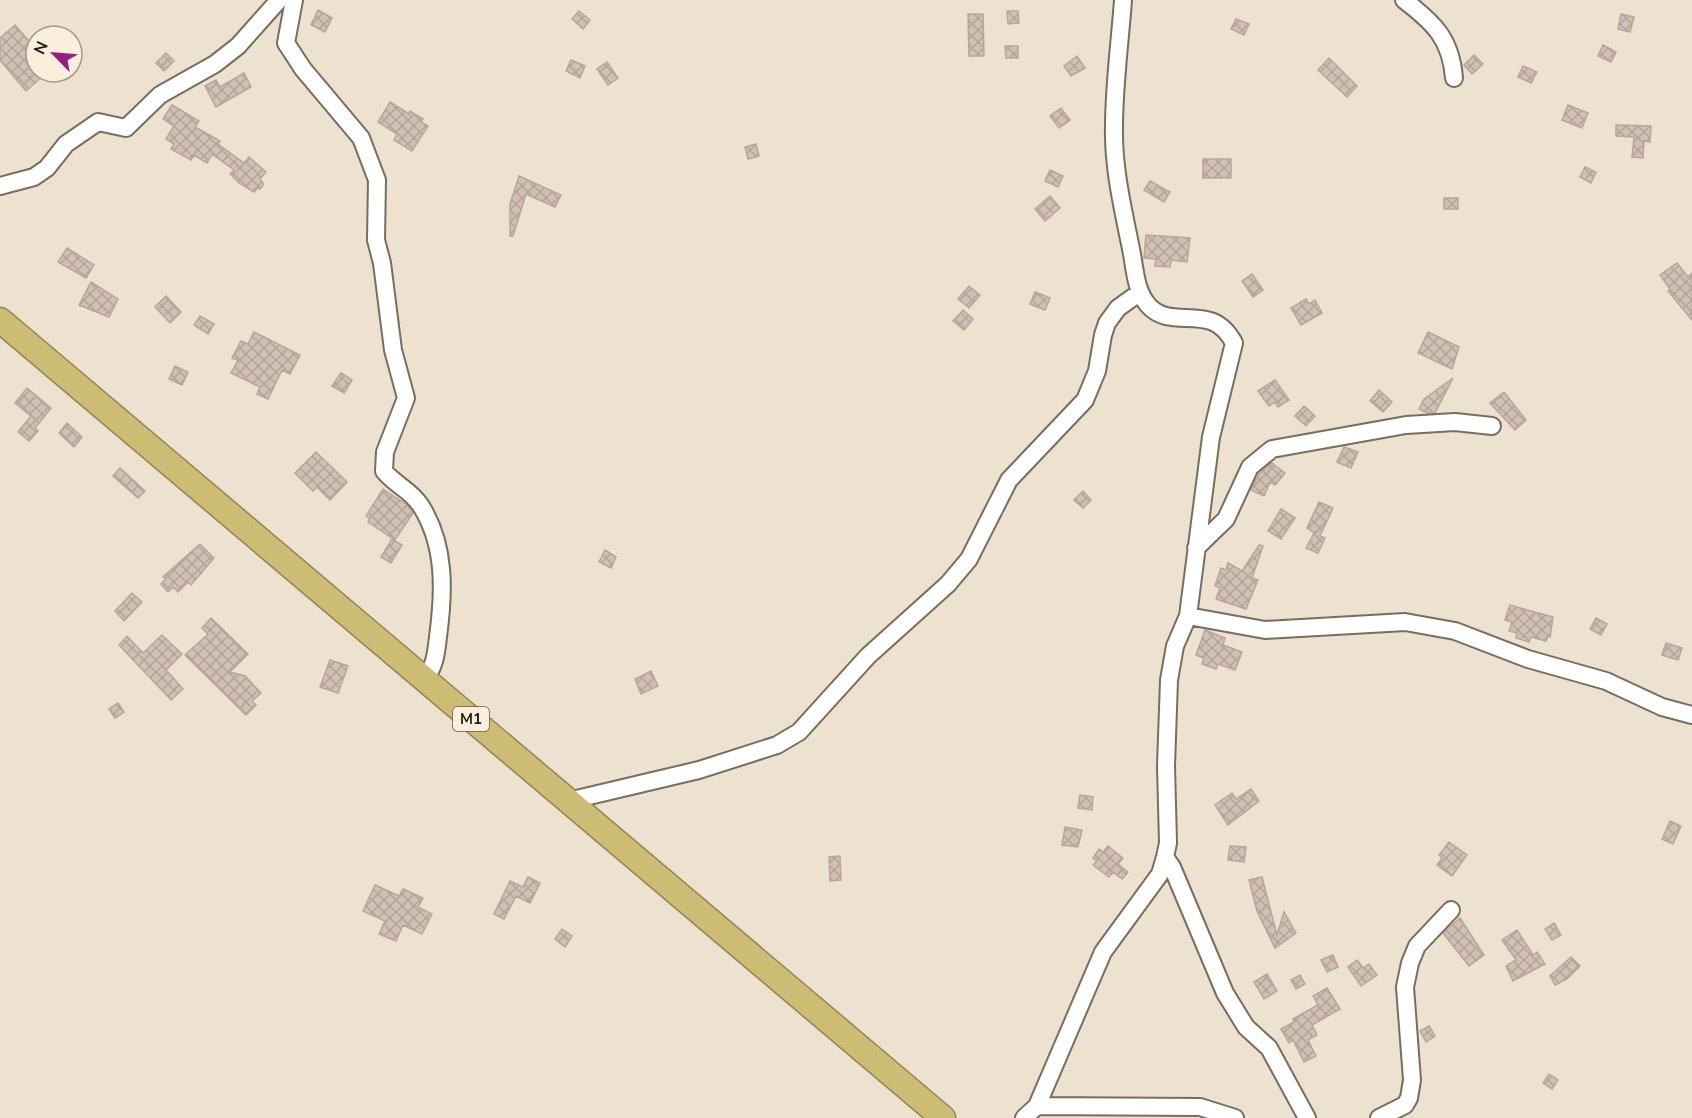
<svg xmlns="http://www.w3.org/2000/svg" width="1692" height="1118" viewBox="0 0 1692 1118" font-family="'Nunito Sans',sans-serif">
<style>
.building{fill:url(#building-cross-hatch);stroke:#b7a69a;stroke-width:1.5}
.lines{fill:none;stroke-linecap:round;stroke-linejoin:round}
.minor-casing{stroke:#786e5e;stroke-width:20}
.highway-casing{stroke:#908452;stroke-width:27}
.minor{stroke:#fff;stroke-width:16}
.highway{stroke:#cdbc73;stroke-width:24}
.labels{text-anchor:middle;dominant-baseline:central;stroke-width:5;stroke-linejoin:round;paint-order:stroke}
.shield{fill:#faeedc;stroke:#615b51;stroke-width:1.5}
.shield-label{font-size:15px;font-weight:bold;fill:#201c15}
</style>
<defs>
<pattern id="building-cross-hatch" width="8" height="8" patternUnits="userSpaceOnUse" patternTransform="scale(1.5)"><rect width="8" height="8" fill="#d1bfb3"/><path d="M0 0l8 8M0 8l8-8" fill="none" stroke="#b3a499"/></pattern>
</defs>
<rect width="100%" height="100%" fill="#ede1cf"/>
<path class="building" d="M318 10 332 18 325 32 311 25Z
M579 11 590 20 583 29 572 19Z
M1007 11H1018L1019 23 1008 24Z
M968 14H983L984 56H969Z
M1621 14 1634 17 1630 32 1618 29Z
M1236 19 1249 24 1244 35 1231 29Z
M15 25 36 49V72H47L26 91 0 60V38Z
M1603 45 1616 52 1611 62 1598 56Z
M1005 46H1018V58H1006Z
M166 53 174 61 164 71 156 63Z
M1474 55 1483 64 1472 74 1464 65Z
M1077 56 1085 68 1071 76 1064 66Z
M1329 58 1357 86 1347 97 1318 70Z
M571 60 585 66 580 78 566 71Z
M607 62 618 78 608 85 597 69Z
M1523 66 1537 72 1531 83 1518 77Z
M244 73 251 87 216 107 205 86 216 80 220 87Z
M390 102 409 114 410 111 423 119 421 122 428 126 412 151 394 140 397 134 378 122Z
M172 105 199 121 195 127 220 141 218 144 244 163 249 157 266 172 260 179 264 184 260 189 258 188 254 192 239 183 230 174 234 170 212 154 207 163 194 155 191 160 171 149 174 144 166 139 174 126 163 119Z
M1568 105 1588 113 1582 128 1562 120Z
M1061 108 1070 120 1059 128 1050 116Z
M1616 125 1651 126 1650 142 1644 141 1643 158 1632 157 1634 137 1616 136Z
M756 144 759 156 748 159 745 147Z
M1203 159H1231V178H1203Z
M1585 167 1596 172 1591 183 1580 177Z
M1050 170 1063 176 1058 187 1045 181Z
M519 176 561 195 555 207 526 194 513 236H510V204Z
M1150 181 1170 192 1164 202 1144 190Z
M1050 196 1060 208 1045 221 1035 209Z
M1444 198H1458V209H1444Z
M1146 235 1190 238 1187 262 1171 260 1170 267 1155 266 1156 259 1144 258Z
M67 248 94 265 86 278 58 262Z
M1677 263 1688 277 1692 273V320L1668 291 1670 289 1660 275Z
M1252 274 1263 290 1253 297 1242 281Z
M91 282 118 299 109 317 79 305Z
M969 286 980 295 969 308 958 299Z
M1035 292 1050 298 1045 310 1030 304Z
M166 296 181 312 170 323 155 307Z
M1306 299 1309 304 1315 300 1322 313 1301 325 1291 308Z
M963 310 973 319 964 330 953 321Z
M200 316 214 324 208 334 194 325Z
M254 332 300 355 290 374 282 370 268 399 257 394 260 387 231 373 238 360 232 358 241 341 248 344Z
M1428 332 1459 347 1452 369 1418 353Z
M175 366 188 372 182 385 169 379Z
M341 373 352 380 344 393 332 386Z
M1453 378 1435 413H1427L1419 409 1424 399Z
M1275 380 1289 400 1278 407 1275 402 1269 406 1258 391Z
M27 388 51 408 35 428 38 431 29 441 18 432 31 416 15 403Z
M1379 390 1392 402 1383 412 1370 401Z
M1504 392 1526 420 1515 430 1490 403Z
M1304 406 1315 416 1306 426 1295 416Z
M67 423 82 437 74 447 59 433Z
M1344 447 1358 452 1351 468 1337 462Z
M316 452 347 482 330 500 317 487 313 491 295 473Z
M1272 463 1285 473 1275 485 1270 482 1264 496 1251 490 1259 474Z
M120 468 145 491 138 498 113 476Z
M383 489 407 505 413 513 395 540 368 522 370 519 366 516Z
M1083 491 1091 500 1083 508 1074 500Z
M1319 502 1333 508 1320 536 1325 538 1318 553 1306 548 1314 533 1307 528Z
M1281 509 1295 518 1281 539 1268 531Z
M392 539 402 545 391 563 381 557Z
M200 544 214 558 191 585 188 582 178 592 173 587 168 592 161 584 166 579 163 577Z
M1259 545 1263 546 1252 578 1258 580 1246 609 1216 599 1220 588 1215 586 1221 568 1226 570 1228 563 1242 571Z
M605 550 616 557 611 568 599 562Z
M132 593 142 602 124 621 115 611Z
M1510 605 1553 617 1550 637 1548 636 1546 641 1531 637 1529 642 1516 638 1517 633 1509 631 1512 622 1505 620Z
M211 618 248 654 230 672 245 676 261 693 252 701 256 705 246 715 185 655 208 634 202 628Z
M1596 618 1607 624 1601 635 1590 629Z
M1205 630 1225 638 1223 645 1242 652 1235 670 1218 664 1216 669 1202 664 1204 658 1196 655Z
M162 635 182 654 166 670 183 689 171 700 119 645 127 636 143 653Z
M1666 643 1682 648 1678 660 1662 655Z
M330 660 348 666 338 693 320 687Z
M651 671 658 686 641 694 635 679Z
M118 703 124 712 115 718 109 709Z
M1251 789 1259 801 1228 825 1215 805 1232 793 1236 799Z
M1080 795 1093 797 1092 810 1078 808Z
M1670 821 1681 826 1673 844 1662 839Z
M1065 827 1082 830 1078 847 1062 845Z
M1449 842 1467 855 1452 876 1437 865 1442 858 1439 855Z
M1108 846 1123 858 1118 864 1128 872 1122 879 1113 872 1109 877 1093 865 1097 861 1093 858 1099 849 1103 852Z
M1230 846 1246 847 1244 862 1228 860Z
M840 856 841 880 830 881 829 857Z
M528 877 540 883 530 903 516 896 504 919 494 914 510 881 523 887Z
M1262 877 1277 935 1284 912 1296 933 1275 948 1257 911 1249 880Z
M375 885 399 896 403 889 423 898 418 907 432 914 422 934 403 925 396 941 379 934 385 921 363 911Z
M1460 918 1484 955 1469 966 1443 933Z
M1554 923 1561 935 1552 940 1545 929Z
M562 929 572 936 565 947 555 939Z
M1517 930 1533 955 1537 952 1545 964 1513 981 1506 966 1516 960 1502 940Z
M1333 955 1338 967 1327 972 1321 960Z
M1571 957 1580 966 1567 979 1555 985 1550 976Z
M1357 960 1363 968 1369 964 1377 975 1361 986 1348 967Z
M1267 974 1277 991 1264 999 1254 982Z
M1300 975 1305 984 1296 989 1291 980Z
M1327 988 1340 1009 1312 1025 1317 1035 1308 1040 1316 1056 1304 1062 1293 1040 1289 1043 1281 1029 1294 1022 1293 1019 1318 1005 1313 996Z
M1429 1026 1435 1036 1426 1042 1420 1031Z
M1549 1074 1558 1080 1552 1089 1543 1083Z"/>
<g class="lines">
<defs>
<path id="minor" d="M294 0 286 43 303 69 361 138 377 180 376 240 382 263 393 350 406 398 385 452 384 471C395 485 411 490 421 506 446 546 444 592 438 637 436 654 435 667 424 679
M1404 0C1434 23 1451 39 1454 78
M0 186 34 177 47 168 66 144 98 122 126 128 160 95 215 64 238 46 279 0
M1196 548 1226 519 1250 467 1272 449 1406 425 1455 422 1492 426
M1188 616 1265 630 1405 622 1455 631 1528 659 1606 681 1662 707 1692 715
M568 801 699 770 777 745 799 732 868 656 948 584 969 559 1009 480 1085 400 1097 371 1103 335 1107 323 1118 308 1139 293
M1165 857 1172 867 1225 993 1246 1027 1269 1048 1307 1118
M1037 1106 1200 1107 1235 1118
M1024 1118 1037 1106 1103 952 1160 874 1165 857 1168 843 1166 766 1169 680 1175 646 1188 616 1211 437 1234 343C1211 299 1172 333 1148 305 1135 290 1135 268 1131 249 1123 209 1113 168 1114 127 1114 85 1120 42 1123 0
M1379 1118 1405 1105 1409 1098 1412 1080 1405 987 1410 963 1417 946 1451 910"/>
<path id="highway" d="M0 320 943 1118"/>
</defs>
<use href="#minor" class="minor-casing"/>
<use href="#highway" class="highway-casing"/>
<use href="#minor" class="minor"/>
<use href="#highway" class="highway"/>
</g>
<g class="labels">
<rect class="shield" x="453" y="707" width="36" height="24" rx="4.5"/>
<g class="shield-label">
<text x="471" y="719">M1</text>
</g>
</g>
<g transform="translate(54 54) rotate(295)"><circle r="28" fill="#faeedc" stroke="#a39a8c" stroke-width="1.5"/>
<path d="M0-4.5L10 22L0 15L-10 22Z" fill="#951f7c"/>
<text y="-9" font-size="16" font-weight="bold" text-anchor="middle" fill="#201c15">N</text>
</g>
</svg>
